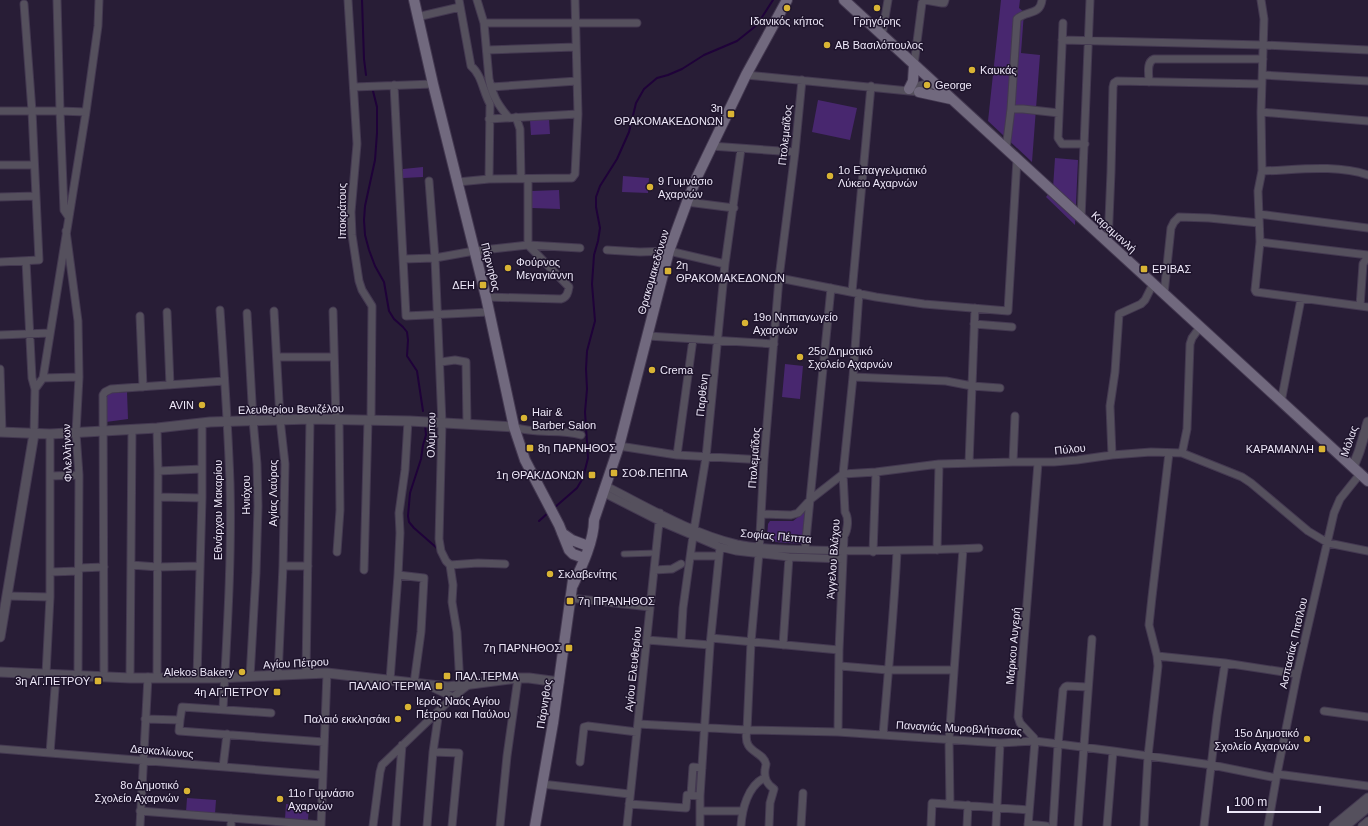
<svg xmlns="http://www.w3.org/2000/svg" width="1368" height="826" viewBox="0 0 1368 826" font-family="Arial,sans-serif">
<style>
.green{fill:#48276f}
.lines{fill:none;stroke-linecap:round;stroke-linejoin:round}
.stream{stroke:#1f0239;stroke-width:2}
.pedestrian-casing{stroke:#443951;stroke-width:7}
.minor-casing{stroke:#443951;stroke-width:9}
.tertiary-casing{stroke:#443951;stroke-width:11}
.secondary-casing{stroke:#443951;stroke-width:12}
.pedestrian{stroke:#55505d;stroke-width:5}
.minor{stroke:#55505d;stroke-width:7}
.tertiary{stroke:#55505d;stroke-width:9}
.secondary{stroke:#71697e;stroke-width:10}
.poi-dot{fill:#d9b434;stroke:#1e142c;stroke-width:1.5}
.labels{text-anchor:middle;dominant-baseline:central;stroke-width:3;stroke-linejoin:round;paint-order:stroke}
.poi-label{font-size:11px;fill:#ede7f8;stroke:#1e142c;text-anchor:start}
.street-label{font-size:11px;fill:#ede7f8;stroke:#1e142c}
</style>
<rect width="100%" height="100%" fill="#281d36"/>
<path class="green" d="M1001 0H1020L1019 8 1024 12 1021 53 1040 55 1032 162 988 121Z
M818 100 857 108 850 140 812 132Z
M549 119 550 134 531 135 530 120Z
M1055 158 1078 160 1075 225 1046 197 1053 188Z
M423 167V177L403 178V169Z
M623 176 649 178 648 193 622 192Z
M559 190 560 209 532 208V191Z
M785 364 803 366 800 399 782 397Z
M127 392 128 419 106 422V393Z
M806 511 802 544C793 543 773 544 767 538L768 524 770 521H793Z
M187 798 216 800 215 814 186 812Z
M286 804 309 806 308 820 285 819Z"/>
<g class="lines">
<path class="stream" d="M362 0 364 59 366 75
M373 91 377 107V133L375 160 365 206 364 220 365 235 369 250 375 266 384 282 389 311 394 319 403 327 407 332 408 340 407 356 417 371 423 411
M425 425 426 435 423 445 421 459 410 493 408 516 409 522 414 528 438 549
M554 508 577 488 583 478 588 458 585 412 587 389 586 369 587 351 595 321 592 284 594 255 598 241 600 228 596 207V197L600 186 617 159 629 132 636 103 644 89 657 78 668 75 682 69 704 55 737 41 757 25 773 0
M539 521 549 512"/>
<defs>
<path id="pedestrian" d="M624 554 656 553"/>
<path id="minor" d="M57 0 60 111 64 210 68 216
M348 0 357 144 351 212 352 235 359 281 362 290 372 306V310L371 420
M459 0 471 66C482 75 483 92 490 104L489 179
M477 0 484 23 489 79C492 95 498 105 509 118
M1261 0 1264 19 1261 112 1262 171 1258 191 1260 242 1255 290 1256 292 1368 307
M417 17 460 7
M484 23H637
M1063 23 1058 138 1062 144H1085
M882 35 888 0
M1062 40 1263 45 1368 50
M487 50 576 47
M914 65 922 3 925 0 942 3H944L945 0
M746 75 919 92 929 88 933 82
M1263 75 1368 81
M1149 82C1149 74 1146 62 1154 59H1263
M394 85 406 316 489 312
M354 87 433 84
M491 87 577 81
M907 89 933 82
M1011 109H1023L1059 113
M0 111H60L86 112
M1261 112 1368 121
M516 117 520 129 521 178
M489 119 578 114
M711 146 795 152
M1006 149 1011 109 1017 19C1026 10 1040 16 1042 0
M0 165H34
M1262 171C1295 170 1337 164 1368 175
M429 181 435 258 442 423 439 539 441 551 446 561 450 565 453 585 452 602 457 632 460 686
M458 182 489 179 572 178 575 174 578 114 575 0
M0 197 36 196
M687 202 734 208
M1259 214 1368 228
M1081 219 1090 0
M66 231 78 321 79 377 76 433 79 475 78 676
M1260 242 1368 255
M1108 243 1111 172 1113 87 1114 83 1117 81 1262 84
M607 250 640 252 669 251 725 264
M404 259 435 258 474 251 528 245 580 248
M26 261 32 378 35 389 34 434
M0 262 39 260 32 111 24 4
M779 278 876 297 924 304 1008 311 1017 159
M852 292 871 86
M1164 294 1171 228 1174 222 1179 217 1209 218 1259 223
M486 297 561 299C567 297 568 293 569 287L528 245V179
M1360 306 1363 264 1368 256
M220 310C224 368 228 425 230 483 232 558 227 634 223 709
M274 311 280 419 285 464 283 566 278 676
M333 311 336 420
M167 312 170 385
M247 313 253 420 257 464 258 506 256 573 250 677
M140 316 143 387
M974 324 1012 327
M0 335 50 333
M648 336 774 344
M277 357H334
M441 362 455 360 466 362 467 424
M0 369 2 432
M853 377 946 381 972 386 1000 388
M43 378 79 377
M35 389 43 378 86 112 98 26 99 0
M1281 402 1301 299
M514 427C537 435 559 428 581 435
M157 428 158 471 157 678
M619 446 677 455 764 460
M1182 453 1187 429 1190 344 1192 338 1200 327
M677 455 693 339
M1112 455 1110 406 1115 372 1119 314 1141 304 1145 300 1153 284
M1013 462 1015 416
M969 463 975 308
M158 471 202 469
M51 476 79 475
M606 486C648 507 691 533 737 544 761 549 788 549 812 550 868 552 924 550 979 548
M604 493 659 521 720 547 736 551 789 557 843 559
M158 497 202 498
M761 514 791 515 798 513 811 499 843 474 876 472 939 464 1013 462H1054L1077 460 1112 455 1151 452 1182 453 1242 477 1251 483 1308 531 1328 543 1368 551
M805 550 831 288
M937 550 939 464
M337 552 340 510 339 419
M873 552 876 472
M691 556H719
M131 565 158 567 200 566
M450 565 478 563 505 564
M283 566H308
M79 568 104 567
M364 570 368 420
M654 570 672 569 681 564
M50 572 79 571
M398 575 424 578 421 632 414 683 419 684
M8 596 50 597
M570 598 650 607
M711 638 839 650
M647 640 710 645
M681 642 683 608 693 536 706 457 725 264 741 149
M783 645 789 557
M1157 656 1225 663 1297 674
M840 666 888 670H954
M46 674 50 597V434
M306 674 310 419
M104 677 103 395 105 392 111 389 224 381
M130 678 132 429
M197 678 202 498V423
M390 680 398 575 400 533 399 513 405 470 408 421
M431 687 453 697
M1324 711 1368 717
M145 719 180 720 179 731 324 742
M180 720 182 707 271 713
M638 724 747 730 838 732 1000 743 1035 741 1113 751 1212 765 1276 778
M838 732 839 650 844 536C848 530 849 518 845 512L843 474 853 377 859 293
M883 735C888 674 894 613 897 551
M0 749 323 775
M433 752 459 753 452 826
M50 753 56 675
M580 762 584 727 588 726 637 732
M223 767 227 734
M1277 774 1368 786
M542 784 629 794
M691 795 693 767 702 768
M629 804 686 808 687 795 700 796
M950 804 949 740 963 549
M140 811 321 825
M701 811H742
M1028 824 1046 826
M140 826 148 677
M231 826V818
M321 826 327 673
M373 826 380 772 382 765 453 697 467 686
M396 826 402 745
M427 826 433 752 439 711
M500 826 507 756 518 678
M627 826C637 722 649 618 660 513
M700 826V796L710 645 720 547
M741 826C742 809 748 786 764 778
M769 826 770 803 774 789C767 784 764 779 765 770 765 768 766 766 766 764 763 750 742 754 747 730L751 642 759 553 764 460 779 278 795 152 802 80
M801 826 803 793
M931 826 932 803 1029 810
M967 826 968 805
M996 826 1000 743
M1028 826 1035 741 1034 738 1020 723 1018 717 1038 463
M1053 826 1058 745 1063 690 1065 687 1067 686 1088 687
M1078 826 1092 639
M1107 826 1113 751
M1144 826 1148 756 1158 666 1157 656 1149 625 1152 597 1169 453
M1204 826 1217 716 1225 663
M1268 826 1277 774 1297 674 1334 513 1340 499 1360 474
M1362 826 1368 821"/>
<path id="tertiary" d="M0 432 50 434 157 428 210 422 310 419 410 421 514 427
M1353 467 1359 452 1368 422
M0 637 34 434
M0 672 130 678H216L327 673 448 687 518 678H529L559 682
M1334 826 1368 798
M1345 826 1368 807"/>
<path id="secondary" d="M414 0 433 84 486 297 514 427 525 460 559 525 569 550 573 554 584 558
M844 0 1368 481
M909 89 913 81 914 65
M919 92 951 99
M562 533 572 540 588 546
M573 585C582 566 594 541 594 520L619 446 669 251 687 202 697 177 746 75 787 0
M535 826 553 723 573 580"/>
</defs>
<use href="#pedestrian" class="pedestrian-casing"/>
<use href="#minor" class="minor-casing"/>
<use href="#tertiary" class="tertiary-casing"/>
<use href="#secondary" class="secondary-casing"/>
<use href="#pedestrian" class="pedestrian"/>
<use href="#minor" class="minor"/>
<use href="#tertiary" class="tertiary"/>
<use href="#secondary" class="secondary"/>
</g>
<g class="poi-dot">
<circle cx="787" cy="8" r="4"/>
<circle cx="877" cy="8" r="4"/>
<circle cx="827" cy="45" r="4"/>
<circle cx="972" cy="70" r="4"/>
<circle cx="927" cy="85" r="4"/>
<rect x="727" y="110" width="8" height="8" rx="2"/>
<circle cx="830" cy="176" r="4"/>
<circle cx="650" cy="187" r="4"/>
<circle cx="508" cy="268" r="4"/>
<rect x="1140" y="265" width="8" height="8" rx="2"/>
<rect x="664" y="267" width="8" height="8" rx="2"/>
<rect x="479" y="281" width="8" height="8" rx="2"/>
<circle cx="745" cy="323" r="4"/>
<circle cx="800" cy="357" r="4"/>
<circle cx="652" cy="370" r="4"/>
<circle cx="202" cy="405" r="4"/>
<circle cx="524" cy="418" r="4"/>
<rect x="526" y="444" width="8" height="8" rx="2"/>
<rect x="1318" y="445" width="8" height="8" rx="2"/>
<rect x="610" y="469" width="8" height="8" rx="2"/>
<rect x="588" y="471" width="8" height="8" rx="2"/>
<circle cx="550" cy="574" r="4"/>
<rect x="566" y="597" width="8" height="8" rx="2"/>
<rect x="565" y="644" width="8" height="8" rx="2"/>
<circle cx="242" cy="672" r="4"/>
<rect x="443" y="672" width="8" height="8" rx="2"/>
<rect x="94" y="677" width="8" height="8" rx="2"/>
<rect x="435" y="682" width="8" height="8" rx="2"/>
<rect x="273" y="688" width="8" height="8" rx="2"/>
<circle cx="408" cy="707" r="4"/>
<circle cx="398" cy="719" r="4"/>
<circle cx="1307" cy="739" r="4"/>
<circle cx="187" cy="791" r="4"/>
<circle cx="280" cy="799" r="4"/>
</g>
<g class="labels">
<g class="poi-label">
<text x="787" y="21" text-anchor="middle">Ιδανικός κήπος</text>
<text x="877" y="21" text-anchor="middle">Γρηγόρης</text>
<text x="835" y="45">ΑΒ Βασιλόπουλος</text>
<text x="980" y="70">Καυκάς</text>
<text x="935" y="85">George</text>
<text x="723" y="108" text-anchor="end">3η<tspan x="723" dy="13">ΘΡΑΚΟΜΑΚΕΔΟΝΩΝ</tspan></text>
<text x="838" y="170">1ο Επαγγελματικό<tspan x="838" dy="13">Λύκειο Αχαρνών</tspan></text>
<text x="658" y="181">9 Γυμνάσιο<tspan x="658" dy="13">Αχαρνών</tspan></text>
<text x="516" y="262">Φούρνος<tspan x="516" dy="13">Μεγαγιάννη</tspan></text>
<text x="676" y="265">2η<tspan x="676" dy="13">ΘΡΑΚΟΜΑΚΕΔΟΝΩΝ</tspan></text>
<text x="1152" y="269">ΕΡΙΒΑΣ</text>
<text x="475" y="285" text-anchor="end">ΔΕΗ</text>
<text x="753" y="317">19ο Νηπιαγωγείο<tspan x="753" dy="13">Αχαρνών</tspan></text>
<text x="808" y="351">25ο Δημοτικό<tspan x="808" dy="13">Σχολείο Αχαρνών</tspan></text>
<text x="660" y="370">Crema</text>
<text x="194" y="405" text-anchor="end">AVIN</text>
<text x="532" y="412">Hair &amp;<tspan x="532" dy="13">Barber Salon</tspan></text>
<text x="538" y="448">8η ΠΑΡΝΗΘΟΣ</text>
<text x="1314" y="449" text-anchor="end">ΚΑΡΑΜΑΝΛΗ</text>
<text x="622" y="473">ΣΟΦ.ΠΕΠΠΑ</text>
<text x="584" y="475" text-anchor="end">1η ΘΡΑΚ/ΔΟΝΩΝ</text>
<text x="558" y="574">Σκλαβενίτης</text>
<text x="578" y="601">7η ΠΡΑΝΗΘΟΣ</text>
<text x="561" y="648" text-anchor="end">7η ΠΑΡΝΗΘΟΣ</text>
<text x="234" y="672" text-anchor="end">Alekos Bakery</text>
<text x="455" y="676">ΠΑΛ.ΤΕΡΜΑ</text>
<text x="90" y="681" text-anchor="end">3η ΑΓ.ΠΕΤΡΟΥ</text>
<text x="431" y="686" text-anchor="end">ΠΑΛΑΙΟ ΤΕΡΜΑ</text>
<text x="269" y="692" text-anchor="end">4η ΑΓ.ΠΕΤΡΟΥ</text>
<text x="416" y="701">Ιερός Ναός Αγίου<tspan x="416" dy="13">Πέτρου και Παύλου</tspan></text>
<text x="390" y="719" text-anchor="end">Παλαιό εκκλησάκι</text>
<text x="1299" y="733" text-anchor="end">15ο Δημοτικό<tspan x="1299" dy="13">Σχολείο Αχαρνών</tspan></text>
<text x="179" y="785" text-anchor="end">8ο Δημοτικό<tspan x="179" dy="13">Σχολείο Αχαρνών</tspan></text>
<text x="288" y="793">11ο Γυμνάσιο<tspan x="288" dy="13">Αχαρνών</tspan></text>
</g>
<g class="street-label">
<text transform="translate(785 135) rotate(-84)">Πτολεμαΐδος</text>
<text transform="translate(342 211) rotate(-90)">Ιποκράτους</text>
<text transform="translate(1114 232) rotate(42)">Καραμανλή</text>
<text transform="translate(491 267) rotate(76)">Πάρνηθος</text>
<text transform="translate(653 272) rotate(-74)">Θρακομακεδόνων</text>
<text transform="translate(702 395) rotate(-84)">Παρθένη</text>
<text transform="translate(291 409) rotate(-1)">Ελευθερίου Βενιζέλου</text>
<text transform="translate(431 435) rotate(-89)">Ολύμπου</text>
<text transform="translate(1349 441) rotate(-71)">Μόλας</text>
<text transform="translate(1070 449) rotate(-6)">Πύλου</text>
<text transform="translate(67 453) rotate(-92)">Φιλελλήνων</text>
<text transform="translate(754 458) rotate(-86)">Πτολεμαΐδος</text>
<text transform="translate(273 493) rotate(-90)">Αγίας Λαύρας</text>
<text transform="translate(246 495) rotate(-90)">Ηνιόχου</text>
<text transform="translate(218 510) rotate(-90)">Εθνάρχου Μακαρίου</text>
<text transform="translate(776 536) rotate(5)">Σοφίας Πέππα</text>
<text transform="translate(833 559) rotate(-86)">Άγγελου Βλάχου</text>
<text transform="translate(1293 643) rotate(-77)">Ασπασίας Πιτσίλου</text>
<text transform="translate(1013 646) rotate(-85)">Μάρκου Αυγερή</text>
<text transform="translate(296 663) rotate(-3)">Αγίου Πέτρου</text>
<text transform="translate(633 669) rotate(-84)">Αγίου Ελευθερίου</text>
<text transform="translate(544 704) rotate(-81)">Πάρνηθος</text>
<text transform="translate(959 728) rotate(3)">Παναγιάς Μυροβλήτισσας</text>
<text transform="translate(162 751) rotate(5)">Δευκαλίωνος</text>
</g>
</g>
<path d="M1228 806v6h92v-6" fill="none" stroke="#ede7f8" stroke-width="2"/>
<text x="1234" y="806" font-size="12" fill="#ede7f8" stroke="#1e142c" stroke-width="3" paint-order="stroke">100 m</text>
</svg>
